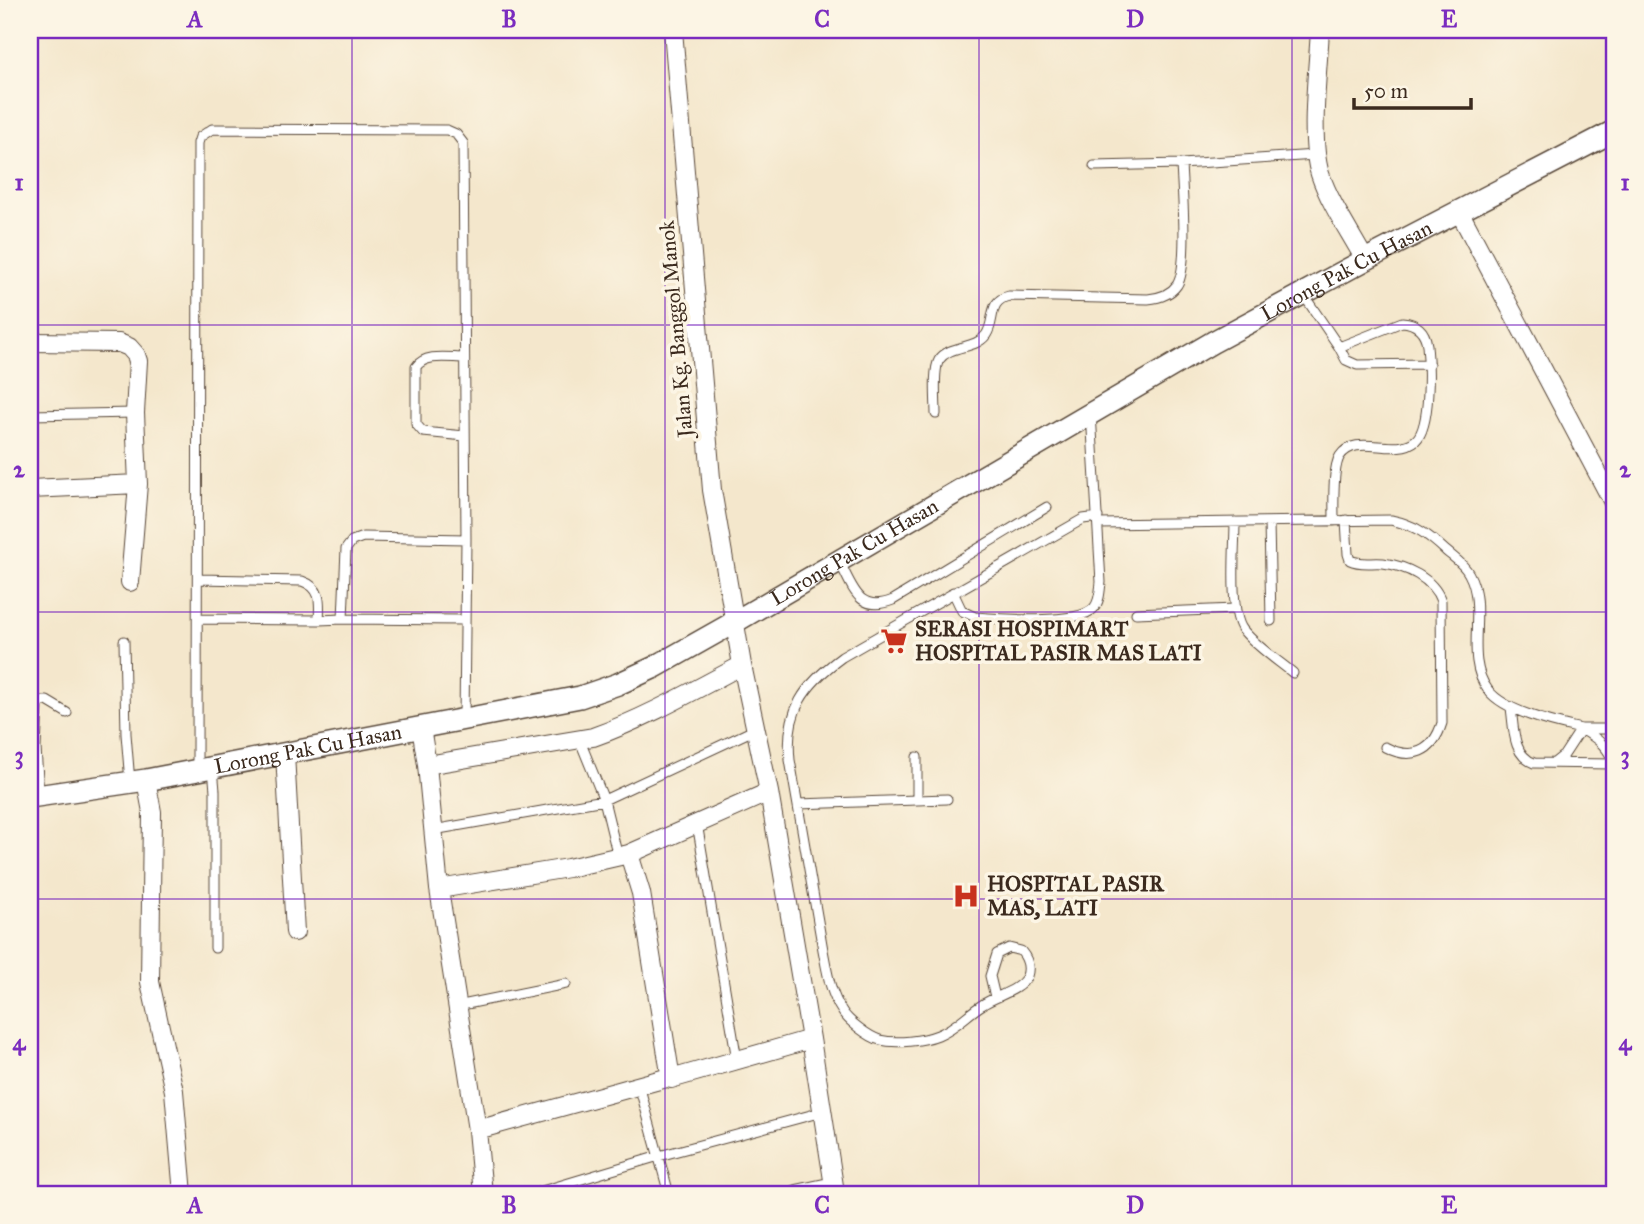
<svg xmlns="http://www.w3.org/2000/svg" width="1644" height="1224" viewBox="0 0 1644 1224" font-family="'IM FELL Great Primer',serif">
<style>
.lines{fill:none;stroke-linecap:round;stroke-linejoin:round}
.service-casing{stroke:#574638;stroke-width:11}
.minor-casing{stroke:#574638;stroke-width:20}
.tertiary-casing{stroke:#574638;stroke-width:24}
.service{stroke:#fff;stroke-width:9}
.minor{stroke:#fff;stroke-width:18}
.tertiary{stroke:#fff;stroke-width:21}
.grid{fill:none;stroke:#7b2cbf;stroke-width:2;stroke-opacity:0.55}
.labels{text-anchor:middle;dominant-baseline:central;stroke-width:7;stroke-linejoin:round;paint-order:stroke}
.street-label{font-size:21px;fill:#3b2a1e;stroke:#fcf5e5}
.poi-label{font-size:21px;font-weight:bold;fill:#3b2a1e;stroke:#fcf5e5;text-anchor:start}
.neatline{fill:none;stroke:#7b2cbf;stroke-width:2.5}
.grid-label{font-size:23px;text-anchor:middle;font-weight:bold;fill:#7b2cbf}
</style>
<rect width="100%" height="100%" fill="#fcf5e5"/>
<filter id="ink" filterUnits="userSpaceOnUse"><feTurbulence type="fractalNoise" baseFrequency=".0143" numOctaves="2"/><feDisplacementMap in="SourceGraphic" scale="14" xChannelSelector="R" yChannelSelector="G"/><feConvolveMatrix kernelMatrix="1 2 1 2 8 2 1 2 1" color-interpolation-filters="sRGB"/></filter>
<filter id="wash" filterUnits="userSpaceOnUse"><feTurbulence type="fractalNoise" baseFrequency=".00686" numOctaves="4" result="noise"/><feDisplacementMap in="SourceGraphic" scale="28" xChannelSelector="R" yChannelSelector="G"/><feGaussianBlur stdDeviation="1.57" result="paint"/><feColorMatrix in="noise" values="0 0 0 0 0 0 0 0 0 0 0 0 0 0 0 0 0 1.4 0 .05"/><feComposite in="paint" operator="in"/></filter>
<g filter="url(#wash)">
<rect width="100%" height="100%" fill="#f4e7cc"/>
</g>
<g filter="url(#ink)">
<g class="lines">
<defs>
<path id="service" d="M1094 166 1181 164 1316 155
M1303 294 1339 347 1402 322C1416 323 1425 330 1427 345 1429 365 1431 426 1416 440 1395 458 1356 432 1340 456 1332 468 1334 505 1334 521
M1339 347 1346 360 1357 365 1429 364
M464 358C449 358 425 353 416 367V424L423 432 465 436
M936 414C936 402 933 370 939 360 950 344 975 350 986 335 996 321 987 301 1009 296L1148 299C1159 298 1170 295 1177 285 1189 267 1182 189 1181 164
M30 415 135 413
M1346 520 1348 554 1350 560C1360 565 1372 562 1383 563 1406 566 1433 578 1441 601L1442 723C1433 752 1412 761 1385 747
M1235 522C1235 547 1229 613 1243 630 1257 647 1277 660 1293 673
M1269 522 1271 621
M1098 524 1391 520C1415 525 1429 535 1446 551 1454 558 1464 564 1469 574 1488 609 1463 657 1488 690 1505 712 1555 723 1581 729 1597 738 1609 747 1614 764
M839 561C853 587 858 614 893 600L1047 507
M198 579 302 581C322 588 320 602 319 620L343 619
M953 592 962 611 975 617C999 619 1079 625 1094 608 1100 601 1100 590 1101 582L1091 413
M1136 613 1235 609
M198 619 319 620
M465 620 343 619 346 549 352 541 363 537 466 539
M124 641 126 734 130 782
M1511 708C1514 727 1512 755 1534 763L1614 764
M580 741 604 800 618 857
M917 757V800
M1554 763 1564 755 1581 729H1614
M213 768 215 791V948
M197 769 198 143 200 137 212 129 447 130 456 134 463 143 466 539 464 720
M39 794 36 748 38 704 41 701H47L67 713
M798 804 947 799
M697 823 737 1060
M433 830 604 800 756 729
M995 997 990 976 997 954 1009 948 1021 951C1027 958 1030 967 1027 976 1020 991 995 996 982 1005 967 1014 956 1028 938 1035 923 1041 896 1044 880 1040 869 1037 848 1021 842 1011 830 993 827 971 823 950L790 760C785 711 804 685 842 657L1083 519 1098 517
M457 1006 566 984
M639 1085 669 1194
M532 1194 659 1156 822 1112"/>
<path id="minor" d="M1320 30C1318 69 1309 139 1320 174 1330 204 1350 232 1365 260
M1459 211 1614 504
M30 342 119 343 129 347 136 355 138 361 135 413 138 484 30 489
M130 582 138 484
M421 727 427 765 439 889 568 868 629 854 769 792 742 665
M285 754 295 932
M427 765 593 737C644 719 693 691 742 665L712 490 673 30
M146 780 152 812 150 982 174 1091 183 1194
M629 854 641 893 671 1079 811 1039 769 792
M439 889 477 1130
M483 1194 477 1130 670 1077
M797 1194 834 1186 811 1039"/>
<g id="tertiary">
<path id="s1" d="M30 797 146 780 580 697 618 684 655 667 733 623 1213 342 1365 260 1614 131"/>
</g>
</defs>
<use href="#service" class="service-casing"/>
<use href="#minor" class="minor-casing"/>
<use href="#tertiary" class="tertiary-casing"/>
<use href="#service" class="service"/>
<use href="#minor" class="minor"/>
<use href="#tertiary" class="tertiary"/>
</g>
</g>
<path class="grid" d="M352 30V1194M665 30V1194M979 30V1194M1292 30V1194M30 325H1614M30 612H1614M30 899H1614"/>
<defs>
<symbol id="supermarket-bare" viewBox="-9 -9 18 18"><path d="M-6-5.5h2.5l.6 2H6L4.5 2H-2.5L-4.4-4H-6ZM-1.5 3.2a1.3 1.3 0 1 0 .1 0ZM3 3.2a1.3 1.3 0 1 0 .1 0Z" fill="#c8321e" stroke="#fcf5e5" stroke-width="2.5" paint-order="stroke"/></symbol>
<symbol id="hospital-bare" viewBox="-9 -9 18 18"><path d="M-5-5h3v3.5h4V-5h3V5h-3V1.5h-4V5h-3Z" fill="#c8321e" stroke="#fcf5e5" stroke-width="2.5" paint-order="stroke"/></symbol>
</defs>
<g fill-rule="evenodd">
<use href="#supermarket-bare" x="875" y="622" width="38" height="38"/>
<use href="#hospital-bare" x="947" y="877" width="38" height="38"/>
</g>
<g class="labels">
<g class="street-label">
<text stroke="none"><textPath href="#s1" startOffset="1437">Lorong Pak Cu Hasan</textPath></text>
<text transform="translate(676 329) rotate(-95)">Jalan Kg. Banggol Manok</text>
<text stroke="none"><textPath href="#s1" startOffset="870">Lorong Pak Cu Hasan</textPath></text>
<text stroke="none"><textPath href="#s1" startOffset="282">Lorong Pak Cu Hasan</textPath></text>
</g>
<g class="poi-label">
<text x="915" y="629">SERASI HOSPIMART<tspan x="915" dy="24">HOSPITAL PASIR MAS LATI</tspan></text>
<text x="987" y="884">HOSPITAL PASIR<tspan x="987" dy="24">MAS, LATI</tspan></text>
</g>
</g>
<rect width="1644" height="1224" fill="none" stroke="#fcf5e5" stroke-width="77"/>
<path d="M1354 98v10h117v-10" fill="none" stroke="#3b2a1e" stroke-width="3.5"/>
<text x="1364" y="98" font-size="21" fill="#3b2a1e" stroke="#fcf5e5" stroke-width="5" paint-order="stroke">50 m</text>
<rect x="38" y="38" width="1568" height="1148" class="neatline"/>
<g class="grid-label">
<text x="195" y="27">A</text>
<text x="509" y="27">B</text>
<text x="822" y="27">C</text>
<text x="1135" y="27">D</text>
<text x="1449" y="27">E</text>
<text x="19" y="190">1</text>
<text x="1625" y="190">1</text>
<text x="19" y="477">2</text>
<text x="1625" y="477">2</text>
<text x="19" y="763">3</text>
<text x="1625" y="763">3</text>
<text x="19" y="1050">4</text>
<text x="1625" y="1050">4</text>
<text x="195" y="1213">A</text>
<text x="509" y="1213">B</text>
<text x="822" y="1213">C</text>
<text x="1135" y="1213">D</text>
<text x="1449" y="1213">E</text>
</g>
</svg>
